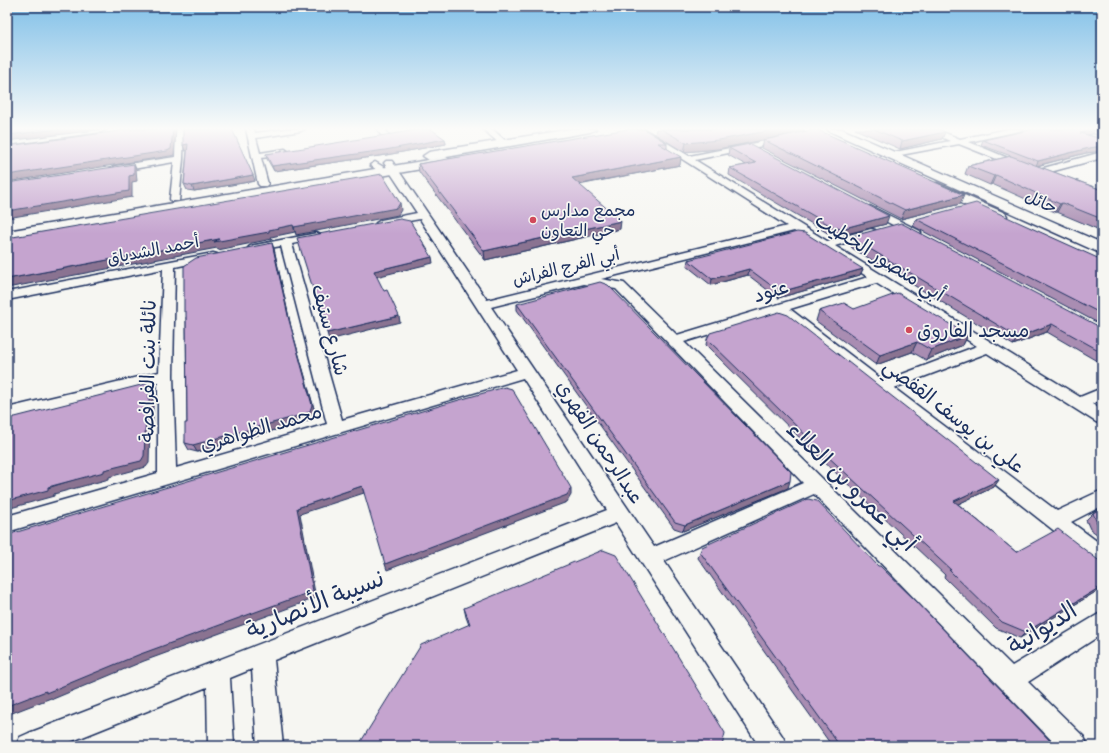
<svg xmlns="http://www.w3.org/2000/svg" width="1109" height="753" viewBox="0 0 1109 753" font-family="Caveat,'Playpen Sans Arabic',sans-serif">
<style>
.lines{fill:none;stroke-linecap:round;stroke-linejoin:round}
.street-casing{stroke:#1b2f5e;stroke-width:3}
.secondary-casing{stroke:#1b2f5e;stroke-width:3}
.street{fill:#f6f6f2;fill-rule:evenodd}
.secondary{fill:#f6f6f2;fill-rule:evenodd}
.wall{fill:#a98db2;stroke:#1b2f5e}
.shaded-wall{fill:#8a7391;stroke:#1b2f5e}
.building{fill:#c5a4cf;stroke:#1b2f5e}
.poi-dot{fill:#d1495b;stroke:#f6f6f2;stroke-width:1.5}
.labels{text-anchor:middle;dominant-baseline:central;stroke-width:3.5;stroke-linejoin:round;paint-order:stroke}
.far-street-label{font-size:17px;fill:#1b2f5e;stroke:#f6f6f2}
.far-poi-label{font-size:17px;fill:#1b2f5e;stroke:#f6f6f2;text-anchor:start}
.street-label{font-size:20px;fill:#1b2f5e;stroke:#f6f6f2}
.poi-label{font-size:20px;fill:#1b2f5e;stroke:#f6f6f2;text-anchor:start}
.near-street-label{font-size:24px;fill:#1b2f5e;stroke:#f6f6f2}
</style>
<rect width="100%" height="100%" fill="#f6f6f2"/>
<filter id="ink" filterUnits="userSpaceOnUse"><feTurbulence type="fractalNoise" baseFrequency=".025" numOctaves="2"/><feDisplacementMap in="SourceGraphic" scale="8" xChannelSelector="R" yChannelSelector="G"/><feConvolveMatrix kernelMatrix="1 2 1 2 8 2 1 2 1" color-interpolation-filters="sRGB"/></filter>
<g filter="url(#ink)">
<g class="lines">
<defs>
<path id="street" d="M176 129H184L183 159 179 201H171L170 199 174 162 115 172 110 169 115 166 175 157Z
M246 129H254L255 133 286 129H305L301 131 256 138 260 153 285 149 289 152 285 155 261 158 268 184 266 186H260L258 184Z
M377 129H385L390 136 386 138H383Z
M483 129H492L508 143 507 145H501Z
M635 129H644L689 156 786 137V141L695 160 827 241 871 229 875 230 876 232 875 234 835 246 1080 397 1102 388V399L1092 404 1102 410V424L1096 422 987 353 894 388 1057 511 1102 490V506L1071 522 1102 545V566L1095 563 778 313 684 342 1012 666 1102 612V634L1028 682 1084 737 1088 746H1057L814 494 664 561 783 737 787 746H759L616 523 274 660 283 746H257L252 669 230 678 234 746H208L207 687 60 746H16L20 737 29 733 607 510 523 378 7 532V516L158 473V382L7 420V408L159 372 163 269 7 300V292L213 253 217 254 219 256 217 258 175 267 173 375 176 468 327 424 281 246 254 251 248 248 250 246 317 233 323 236 321 238 292 244 342 420 517 370 420 219 381 226 376 223 381 220 417 213 384 163 386 161H392L487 300 787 226ZM794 231 868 277 677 335 624 283 601 279ZM876 283 977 346 884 381 790 309ZM584 284 616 289 803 483 654 547 491 307Z
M924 129H935L960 139 1008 129H1023L1019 131 969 142 1025 165 1020 168 1017 167 959 144 890 157V153L950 141Z
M1083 129 1102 130V135L1084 131Z
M1102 152V158L1039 175 1034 172 1036 170Z
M375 162 387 169 384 174H378L377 170 370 165Z
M870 206 920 231 921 233 920 235H912L866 211 865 209Z"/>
<path id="secondary" d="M76 129H107L101 132 7 145V137Z
M571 129H596L590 132 429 160 423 156 429 152Z
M827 129H842L1102 243V254L829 131Z
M446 157 452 161 450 164 7 241V231Z
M937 183 1005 213 1007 216 1005 219H995L932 190 930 187 932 184Z"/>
</defs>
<use href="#street" class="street-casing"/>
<use href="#secondary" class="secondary-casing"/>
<use href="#street" class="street"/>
<use href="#secondary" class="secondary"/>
</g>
<path class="wall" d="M656 129H804V132L964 195 960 204 901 219 762 148 764 140 783 136 718 149 684 152 655 134Z
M855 129H938L945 132 942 139 900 149Z
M638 130 667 143V148L680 165 579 185 620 229 485 260 419 172 418 164Z
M1095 130 1092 134 1088 135 1102 139V151L1086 153 1037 166 1102 190V231L1057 212H1055L992 184 990 185 965 174 968 166 1011 156 981 145 983 140Z
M445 139 446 144 386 155 274 171 267 159 266 154Z
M183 145 255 181 194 191 187 190 184 184 187 150 185 151Z
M729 148 886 224 839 236 831 235 729 175 730 168 746 165 728 155Z
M916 219 1102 260V325L913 226Z
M853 236 1102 328V364L1047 332 1013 345 852 248 850 243Z
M274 249 291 327 315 412 313 417 307 421 197 452 189 450 185 443 187 423 186 317Z
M688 260 863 269 860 275 778 298 748 275 711 285 687 266Z
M517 304 788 488 683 531 674 528 517 310Z
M854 309 968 335 963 345 926 360 912 352 876 365 816 321 819 311Z
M707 339 994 487 958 504 1016 552 1102 563V588L1020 638 996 628 944 577 945 575 821 459 706 345Z
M1102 508V538L1090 529 1086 520 1093 513Z
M700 552 878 566 1055 746H832L698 558Z
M464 608 722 746 469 625 466 617Z"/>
<path class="shaded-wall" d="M59 129H105L7 141V135Z
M173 129H176L174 155 170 156 7 182V175Z
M779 129H804V132L718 149 684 152 686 143Z
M1095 130 1092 134 1078 137 1080 133Z
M945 132 942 139 900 149 902 141Z
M445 139 446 144 386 155 274 171 272 166Z
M188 144 190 149 185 151 183 145Z
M1102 146V151L1086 153 1036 166 1038 161 1089 148Z
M681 157 680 165 571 186 572 178Z
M134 164 136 169 137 181 132 182V197L7 218V211L129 176Z
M253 175 255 181 194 191 192 186Z
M996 175 992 184 990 185 994 176Z
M964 195 960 204 901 219 905 210Z
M400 203 401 210 398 215 296 235 294 227Z
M1062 203 1057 212H1055L1060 204Z
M889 216 886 224 839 236 841 229Z
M621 221 620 229 485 260 484 251Z
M293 225 295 232 271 237 272 239 218 250 217 248 7 288V279Z
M272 243 274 249 291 327 315 412 313 417 307 421 197 452 193 445 289 320Z
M432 257 433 263 376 277 374 271Z
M749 269 748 275 711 285 712 279Z
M863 269 860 275 778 298 780 292Z
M399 316 400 322 329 340 327 333Z
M1052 324 1047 332 1013 345 1018 337Z
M968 335 963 345 926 360 931 350Z
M917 342 912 352 876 365 880 355Z
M149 383 153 390V423L150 424 149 463 146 467 109 477V479L54 494V496L7 509V501L104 470 146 417Z
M999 480 994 487 950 508 954 501Z
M790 481 788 488 683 531 685 525Z
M362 486 364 493 300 514 316 598 144 661 53 699 51 698 7 715V706L297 508Z
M571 488V495L567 502 387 570 385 564Z
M1102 586V588L1020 638 1026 632Z"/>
<path class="building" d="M7 129H59L7 135Z
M134 129H173L171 149 167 151 7 175V146Z
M183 129H232L253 175 192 186 184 184 188 144 183 145Z
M423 129H431L445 139 385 150 272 166 266 154Z
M628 129H635L638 130 644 129 667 143H658L681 157 572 178 621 221 484 251 418 164Z
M661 129H779L719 140 686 143Z
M816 129 964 195 905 210 764 140Z
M874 129H938L945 132 902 141Z
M1034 129H1092L1095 130 1080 133 1102 139V146L1089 148 1038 161 983 140Z
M750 144 889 216 841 229 833 227 730 168 756 163 729 148Z
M1011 156 1102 190V219L1062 203 1060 204 996 175 994 176 968 166Z
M134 164V175L129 176V191L7 211V183Z
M382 174 400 203 397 208 294 227 293 225 269 230V232L214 242 219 239 7 279V238Z
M976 203 1102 260V314L916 219Z
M400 219 410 221 432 257 374 271 384 291 387 290 399 316 327 333 297 238Z
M901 223 1102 328V352L1052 324 1018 337 855 240 853 236Z
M797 232 805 233 863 269 780 292 749 269 712 279 688 260Z
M272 243 289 320 312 405 310 411 305 414 193 445 185 443V423H187L186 312H184V266L196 258Z
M600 282 608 285 791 472 790 481 685 525 675 522 517 304Z
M898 293 968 335 931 350 917 342 880 355 819 311 844 303 854 309Z
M779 312 788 315 999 480 954 501 1016 552 1058 529 1102 563V586L1026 632 1002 622 949 570H951L824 453 707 339 710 333Z
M149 383V417H146L144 456 141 461 104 470V472L48 487V490L7 501V419Z
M505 387 512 389 571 488 567 495 385 564 362 486 297 508 313 591 138 655 46 693V691L7 706V535L459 400Z
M808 499 817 501 878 566H880L916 601 1055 746H840L700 552 702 547Z
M1102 508V527L1097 523 1093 513Z
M603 550 616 555 725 733 722 746H361L360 743 421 645 470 624 464 608Z"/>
</g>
<linearGradient id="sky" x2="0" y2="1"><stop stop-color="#81c0e8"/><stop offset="0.55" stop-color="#fbfbf9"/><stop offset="1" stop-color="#fbfbf9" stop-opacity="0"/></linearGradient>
<rect width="1109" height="234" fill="url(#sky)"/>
<g class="poi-dot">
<circle cx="533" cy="220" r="4"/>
<circle cx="909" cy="330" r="4"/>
</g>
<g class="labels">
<g class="far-street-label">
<text transform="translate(1041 202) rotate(24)">حائل</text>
<text transform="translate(153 250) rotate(-11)">أحمد الشدياق</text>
<text transform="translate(566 267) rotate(-14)">أبي الفرج الفراش</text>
</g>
<g class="far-poi-label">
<text x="541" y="210">مجمع مدارس<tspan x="541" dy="20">حي التعاون</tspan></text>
</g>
<g class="street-label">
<text transform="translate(880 257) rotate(32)">أبي منصور الخطيب</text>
<text transform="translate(771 291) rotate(-17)">عتود</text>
<text transform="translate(330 330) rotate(75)">شارع ستيف</text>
<text transform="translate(148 371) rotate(-89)">نائلة بنت الفرافصة</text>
<text transform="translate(954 416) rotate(38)">علي بن يوسف القفصي</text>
<text transform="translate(261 428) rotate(-16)">محمد الظواهري</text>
<text transform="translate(600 442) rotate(57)">عبدالرحمن الفهري</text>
</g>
<g class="poi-label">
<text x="917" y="330">مسجد الفاروق</text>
</g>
<g class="near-street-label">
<text transform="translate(852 486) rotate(45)">أبي عمرو بن العلاء</text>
<text transform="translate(315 604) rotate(-22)">نسيبة الأنصارية</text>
<text transform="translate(1042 628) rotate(-32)">الديوانية</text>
</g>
</g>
<rect width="1109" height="753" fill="none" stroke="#f6f6f2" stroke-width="24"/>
<rect x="12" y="12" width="1085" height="729" fill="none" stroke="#1b2f5e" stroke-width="1.5" filter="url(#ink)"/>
</svg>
